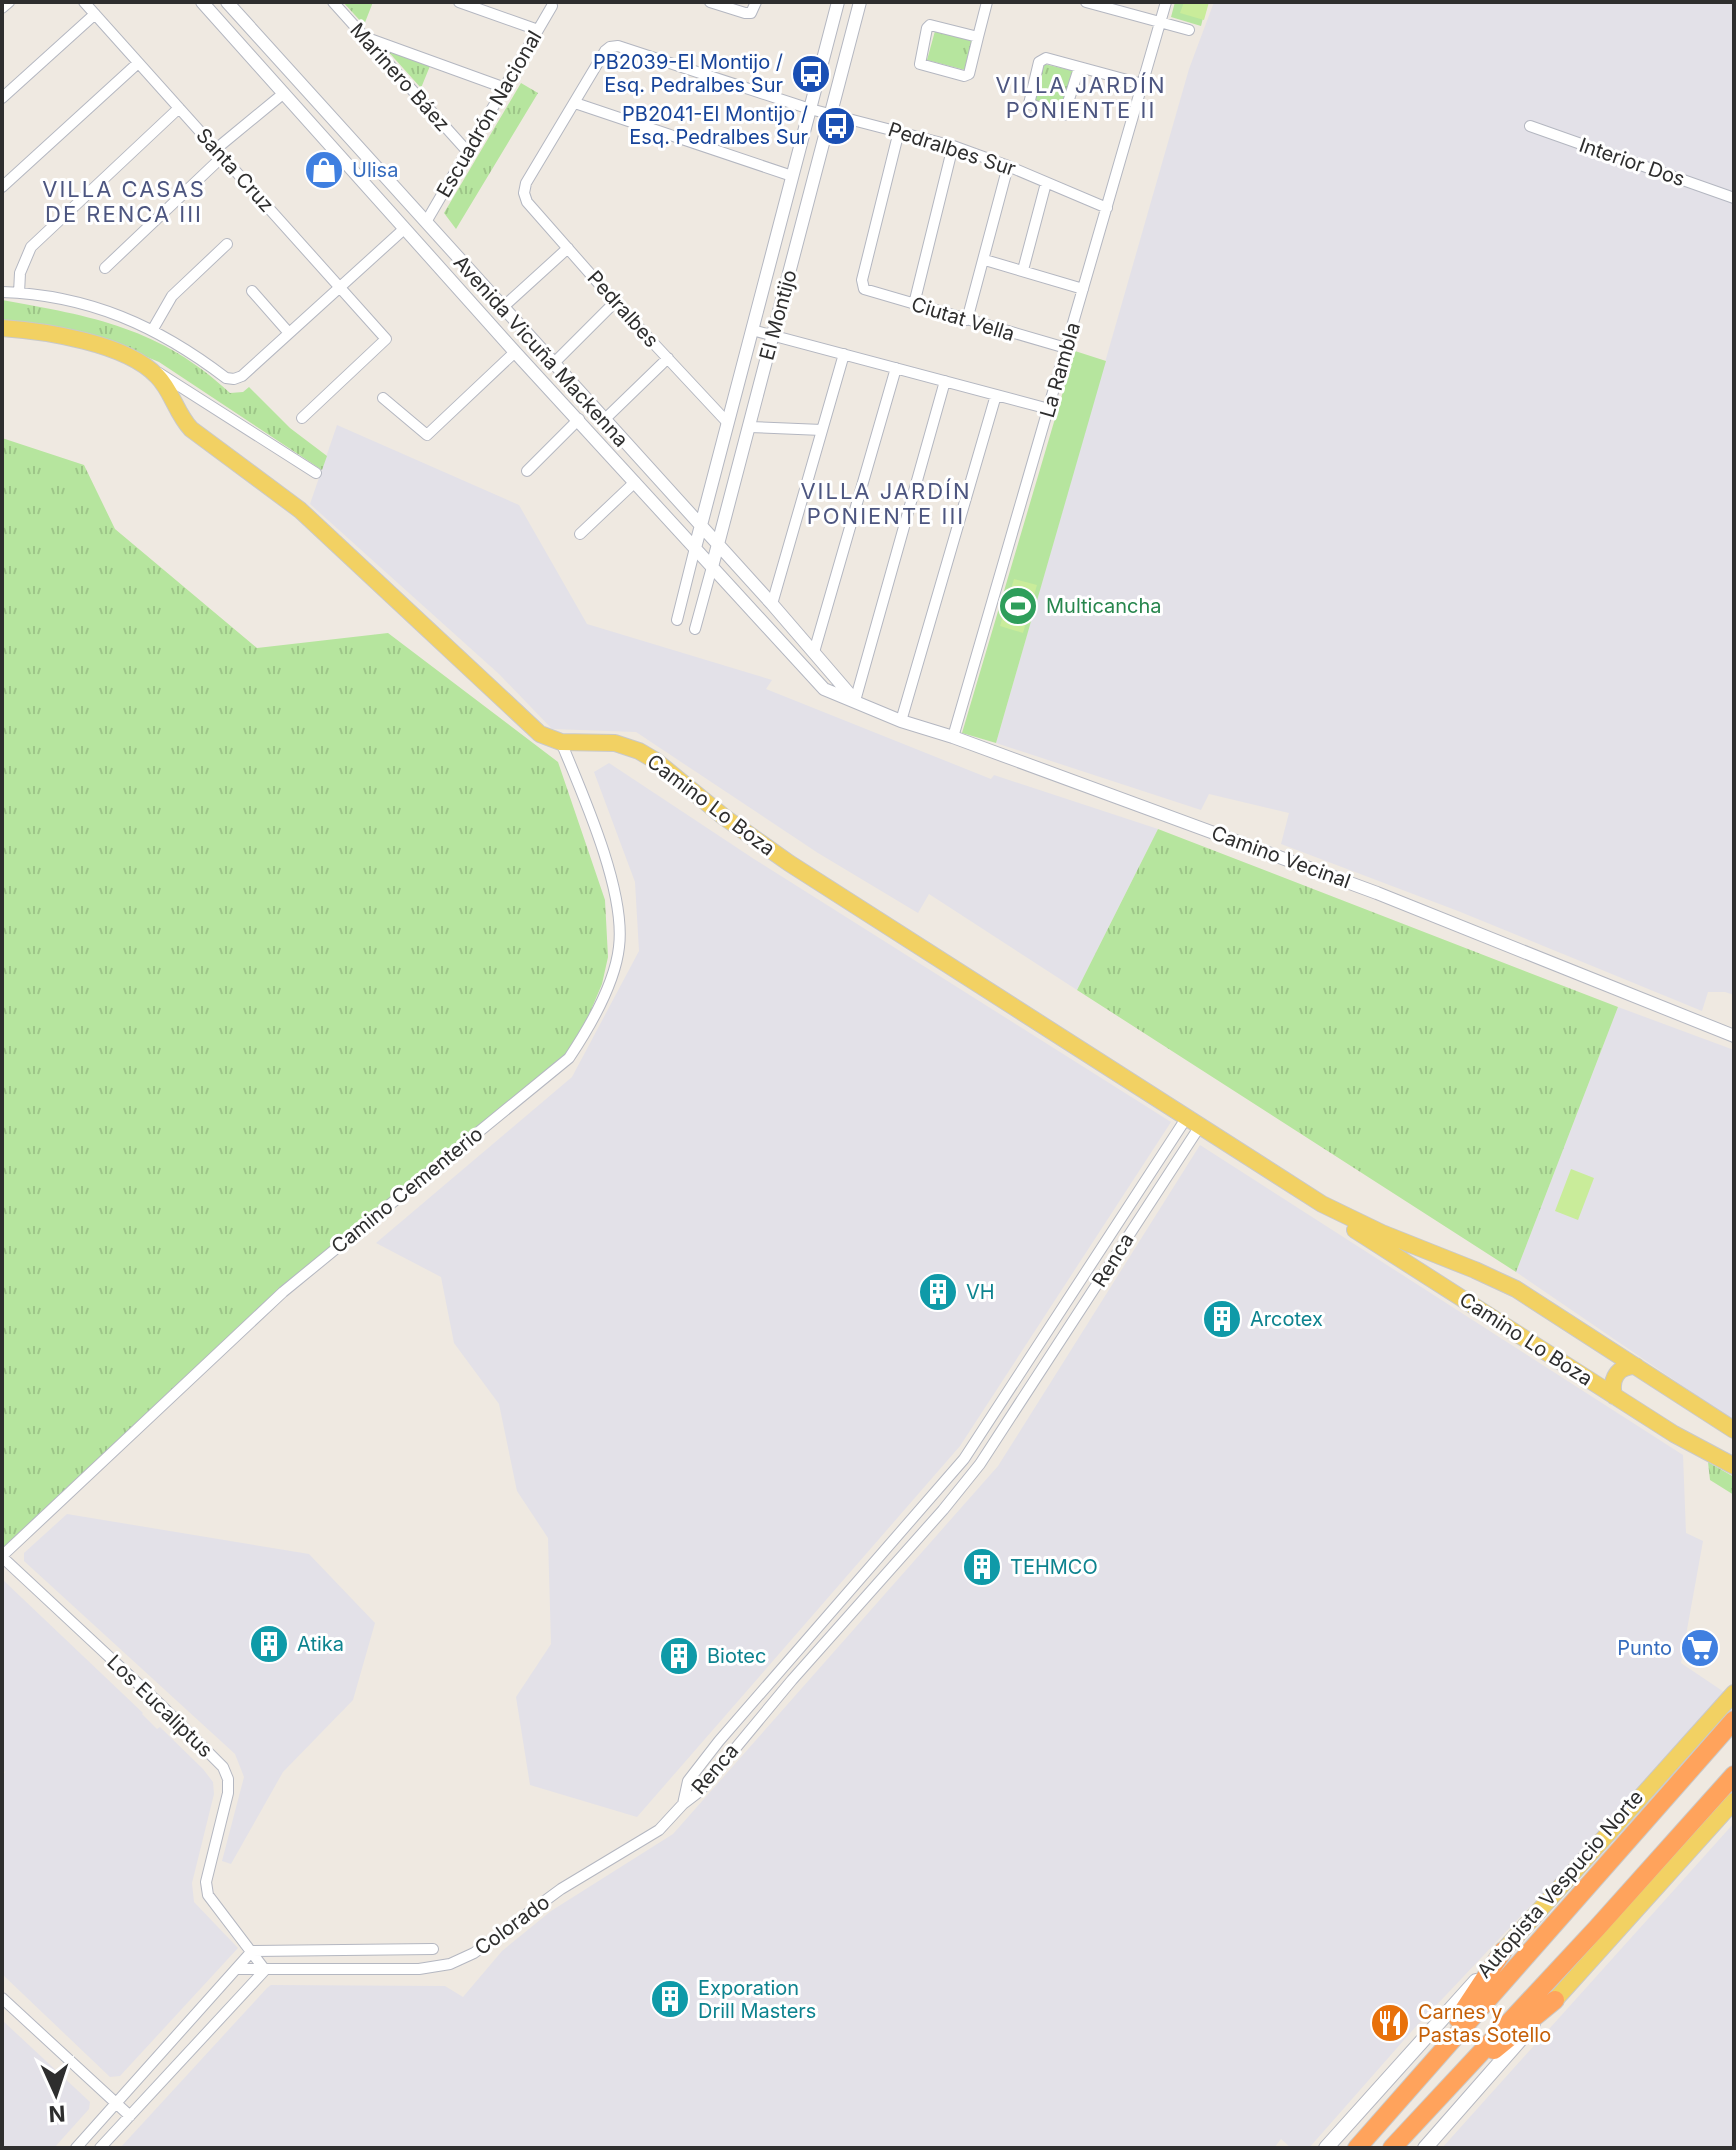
<svg xmlns="http://www.w3.org/2000/svg" width="1736" height="2150" viewBox="0 0 1736 2150" font-family="Inter,sans-serif">
<style>
.industrial{fill:#e3e1e8}
.grass{fill:url(#grass-tufts)}
.park{fill:#b6e59e}
.pitch{fill:#c9ec9a}
.lines{fill:none;stroke-linecap:round;stroke-linejoin:round}
.minor-casing{stroke:#b4b7c1;stroke-width:12}
.tertiary-casing{stroke:#b4b7c1;stroke-width:14}
.secondary-casing{stroke:#b4b7c1;stroke-width:16}
.primary-casing{stroke:#c9c9c9;stroke-width:18}
.motorway-casing{stroke:#c9c9c9;stroke-width:20}
.minor{stroke:#fff;stroke-width:10}
.tertiary{stroke:#fff;stroke-width:12}
.secondary{stroke:#fff;stroke-width:14}
.primary{stroke:#f2d163;stroke-width:16}
.motorway{stroke:#ffa35c;stroke-width:18}
.labels{text-anchor:middle;dominant-baseline:central;stroke-width:6;stroke-linejoin:round;paint-order:stroke}
.transit-label{font-size:20px;fill:#164399;stroke:#fff;text-anchor:end}
.street-label{font-size:20px;fill:#2e2e2e;stroke:#fff}
.shop-label{font-size:20px;fill:#366cbe;stroke:#fff;text-anchor:start}
.leisure-label{font-size:20px;fill:#27864d;stroke:#fff;text-anchor:start}
.culture-label{font-size:20px;fill:#0d838f;stroke:#fff;text-anchor:start}
.food-label{font-size:20px;fill:#c56008;stroke:#fff;text-anchor:start}
.neighbourhood-label{font-size:22px;letter-spacing:2px;fill:#4d5680;stroke:#fff}
</style>
<defs>
<pattern id="grass-tufts" width="24" height="20" patternUnits="userSpaceOnUse" patternTransform="scale(2)"><rect width="24" height="20" fill="#b6e59e"/><path d="M3 7l-1-3M5 7V3M7 7l1-3M15 17l-1-3M17 17v-4M19 17l1-3" fill="none" stroke="#9dc588"/></pattern>
</defs>
<rect width="100%" height="100%" fill="#efe9e1"/>
<path class="industrial" d="M1214 2H1734V995L1725 992H1708L1702 1011 1458 911 1281 844 1289 813 1209 794 1201 810 996 743 1189 69Z
M337 425 519 505 587 624 772 680 766 689 991 779 994 775 1158 829 1077 990 929 894 918 913 818 853 636 732 552 729 499 674 310 504Z
M609 763 754 859 1171 1122 960 1446 637 1817 530 1785 516 1697 551 1644 548 1538 517 1491 499 1404 454 1343 441 1277 376 1243 572 1077 639 951 635 882 594 772Z
M1618 1007 1734 1050V1421L1516 1272Z
M1200 1145 1683 1455 1686 1533 1703 1541 1681 1663 1724 1692 1590 1843 1411 2032 1309 2148H1291L1281 2139 1274 2148H120L267 1988 271 1985 445 1986 463 1997 502 1951 551 1911 673 1834 998 1466Z
M67 1514 309 1554 375 1623 353 1700 283 1772 231 1864 222 1861 244 1777 235 1754 24 1561V1553Z
M2 1579 143 1713 142 1714 157 1729 160 1727 203 1769 213 1782 214 1794 192 1883 194 1902 238 1948 120 2076 110 2077 2 1974V1776L6 1771 2 1774Z
M1734 1823V2148H1442L1639 1929Z
M2 2020 90 2102 89 2109 54 2148H2Z"/>
<path class="grass" d="M343 2H373L364 25Z
M935 31 973 40 965 70 927 60Z
M385 48 430 66 421 88Z
M1044 64 1074 71 1064 109 1034 101Z
M521 83 538 93 456 229 444 213Z
M2 300C92 316 161 328 230 393L243 392 249 387 290 428 327 456 322 470 159 362 94 335 2 323Z
M2 438 84 465 115 529 257 648 388 633 558 762 605 900 608 957 602 984 578 1041 554 1067 282 1286 2 1556Z
M1158 829 1618 1007 1516 1272 1077 990Z
M1708 1462 1734 1477V1495L1710 1480Z"/>
<path class="park" d="M1175 2H1207L1201 26 1171 17Z
M1075 351 1106 361 996 743 962 733Z"/>
<path class="pitch" d="M1184 2H1209L1204 20 1180 13Z
M1014 579 1037 585 1023 633 1000 626Z
M1571 1169 1594 1178 1578 1220 1555 1211Z"/>
<g class="lines">
<defs>
<path id="minor" d="M84 2 386 339 302 418
M333 2 467 151
M459 2 538 30
M710 2 745 13H751L756 2
M1086 2 1189 30
M2 8 9 2
M930 25 978 37 969 74 964 76 920 64 927 28Z
M978 37 987 2
M367 38 505 88
M1079 68 1064 115 1029 104 1039 62 1046 58 1142 84
M2 98 95 14
M575 103 792 176
M1530 126 1734 198
M899 131 862 280 864 289 1066 348
M216 149 284 93
M2 187 138 63
M426 222 552 6
M985 260 1083 289
M105 268 222 157
M1023 270 1046 183
M252 291 289 333
M2 292C89 295 158 326 226 378L234 379 242 376 404 229
M19 293 20 273 31 247 179 108
M914 304 953 146
M502 308 568 248
M967 320 1008 166
M153 329 172 296 227 244
M752 330 1049 409
M553 364 615 302
M159 373 316 473
M383 398 427 435 515 352
M604 420 668 358
M727 422 615 302 527 202 524 193 526 183 605 51 610 47 618 46 810 109 953 146 1008 166 1107 208
M749 427 822 430
M527 471 579 419
M580 534 635 482
M772 604 844 354
M677 620 695 548
M695 629 712 567
M814 652 896 368
M855 701 945 381
M901 721 996 395
M953 737 1166 2
M2 1556 283 1292 569 1058C589 1028 615 983 619 947 626 891 583 795 561 742
M2 1557 163 1707 223 1767 228 1779V1793L206 1882 208 1895 265 1970
M683 1804 688 1781 719 1741 964 1459 1187 1117
M236 1969H419L450 1964 474 1953 561 1889 659 1830 683 1804 700 1791 792 1680 943 1510 980 1464 1200 1126
M2 1998 130 2116
M76 2148 252 1951 433 1949
M100 2148 265 1970"/>
<path id="tertiary" d="M202 2 515 352 824 689 901 721 953 737 1377 893 1734 1036
M227 2 772 604 853 698
M695 548 838 2
M712 567 860 2"/>
<path id="secondary" d="M1326 2148 1476 1981
M1425 2148 1533 2025"/>
<path id="primary" d="M2 328C45 331 126 343 157 376 172 391 176 413 191 429L300 510 540 734 561 742 615 743 639 751 656 761 724 817 789 863 1322 1204 1382 1233 1475 1270 1516 1289 1734 1430
M1355 1230 1674 1434 1734 1466
M1614 1396C1610 1379 1617 1366 1636 1366
M1503 1951 1734 1693
M1555 2000 1734 1801"/>
<path id="motorway" d="M1458 2019 1503 1951
M1494 2050 1555 2000
M1357 2148 1734 1720
M1392 2148 1597 1928 1734 1775"/>
</defs>
<use href="#minor" class="minor-casing"/>
<use href="#tertiary" class="tertiary-casing"/>
<use href="#secondary" class="secondary-casing"/>
<use href="#primary" class="primary-casing"/>
<use href="#motorway" class="motorway-casing"/>
<use href="#minor" class="minor"/>
<use href="#tertiary" class="tertiary"/>
<use href="#secondary" class="secondary"/>
<use href="#primary" class="primary"/>
<use href="#motorway" class="motorway"/>
</g>
<defs>
<symbol id="bus-disc" viewBox="-11 -11 22 22"><circle r="9.5" fill="#1a4fb4" stroke="#fff"/><path d="M-5-6H5V4H4V6H2V4H-2V6H-4V4H-5ZM-3.5-4V0h7V-4ZM-3.5 1.2v1.5H-2V1.2ZM2 1.2v1.5H3.5V1.2Z" fill="#fff"/></symbol>
<symbol id="shop-disc" viewBox="-11 -11 22 22"><circle r="9.5" fill="#3f7fe0" stroke="#fff"/><path d="M-5-2.5h2.3a2.7 3.5 0 0 1 5.4 0H5L5.5 6h-11ZM-1.5-2.5h3a1.5 2.3 0 0 0-3 0Z" fill="#fff"/></symbol>
<symbol id="stadium-disc" viewBox="-11 -11 22 22"><circle r="9.5" fill="#2e9e5b" stroke="#fff"/><path d="M0-5a6.5 5 0 1 0 0 10a6.5 5 0 1 0 0-10ZM-3.5-1.8h7v3.6h-7Z" fill="#fff"/></symbol>
<symbol id="building-disc" viewBox="-11 -11 22 22"><circle r="9.5" fill="#0f9aa8" stroke="#fff"/><path d="M-4-6H4V6H1V3H-1V6H-4ZM-2.5-4.3h1.7v1.8h-1.7ZM.8-4.3h1.7v1.8H.8ZM-2.5-1h1.7V.8h-1.7ZM.8-1h1.7V.8H.8Z" fill="#fff"/></symbol>
<symbol id="supermarket-disc" viewBox="-11 -11 22 22"><circle r="9.5" fill="#3f7fe0" stroke="#fff"/><path d="M-6-5.5h2.5l.6 2H6L4.5 2H-2.5L-4.4-4H-6ZM-1.5 3.2a1.3 1.3 0 1 0 .1 0ZM3 3.2a1.3 1.3 0 1 0 .1 0Z" fill="#fff"/></symbol>
<symbol id="restaurant-disc" viewBox="-11 -11 22 22"><circle r="9.5" fill="#e8710a" stroke="#fff"/><path d="M-5-6h1v4h1v-4h1v4h1v-4h1v5L-1.5 .5V6h-2V.5L-5-1ZM5-6V6H3V1.5H1.5Q1.5-4 5-6Z" fill="#fff"/></symbol>
</defs>
<g fill-rule="evenodd">
<use href="#bus-disc" x="789" y="52" width="44" height="44"/>
<use href="#bus-disc" x="814" y="104" width="44" height="44"/>
<use href="#shop-disc" x="302" y="148" width="44" height="44"/>
<use href="#stadium-disc" x="996" y="584" width="44" height="44"/>
<use href="#building-disc" x="916" y="1270" width="44" height="44"/>
<use href="#building-disc" x="1200" y="1297" width="44" height="44"/>
<use href="#building-disc" x="960" y="1545" width="44" height="44"/>
<use href="#building-disc" x="247" y="1622" width="44" height="44"/>
<use href="#supermarket-disc" x="1678" y="1626" width="44" height="44"/>
<use href="#building-disc" x="657" y="1634" width="44" height="44"/>
<use href="#building-disc" x="648" y="1977" width="44" height="44"/>
<use href="#restaurant-disc" x="1368" y="2001" width="44" height="44"/>
</g>
<g class="labels">
<g class="transit-label">
<text x="783" y="62">PB2039-El Montijo /<tspan x="783" dy="23">Esq. Pedralbes Sur</tspan></text>
<text x="808" y="114">PB2041-El Montijo /<tspan x="808" dy="23">Esq. Pedralbes Sur</tspan></text>
</g>
<g class="street-label">
<text transform="translate(400 77) rotate(48)">Marinero Báez</text>
<text transform="translate(489 114) rotate(-60)">Escuadrón Nacional</text>
<text transform="translate(952 149) rotate(18)">Pedralbes Sur</text>
<text transform="translate(1632 162) rotate(19)">Interior Dos</text>
<text transform="translate(235 170) rotate(48)">Santa Cruz</text>
<text transform="translate(623 309) rotate(48)">Pedralbes</text>
<text transform="translate(778 315) rotate(-75)">El Montijo</text>
<text transform="translate(963 319) rotate(17)">Ciutat Vella</text>
<text transform="translate(541 351) rotate(48)">Avenida Vicuña Mackenna</text>
<text transform="translate(1060 370) rotate(-74)">La Rambla</text>
<text transform="translate(711 805) rotate(37)">Camino Lo Boza</text>
<text transform="translate(1281 857) rotate(20)">Camino Vecinal</text>
<text transform="translate(407 1190) rotate(-39)">Camino Cementerio</text>
<text transform="translate(1113 1260) rotate(-58)">Renca</text>
<text transform="translate(1526 1339) rotate(33)">Camino Lo Boza</text>
<text transform="translate(160 1706) rotate(44)">Los Eucaliptus</text>
<text transform="translate(715 1769) rotate(-49)">Renca</text>
<text transform="translate(1560 1884) rotate(-49)">Autopista Vespucio Norte</text>
<text transform="translate(512 1925) rotate(-36)">Colorado</text>
</g>
<g class="shop-label">
<text x="352" y="170">Ulisa</text>
<text x="1672" y="1648" text-anchor="end">Punto</text>
</g>
<g class="leisure-label">
<text x="1046" y="606">Multicancha</text>
</g>
<g class="culture-label">
<text x="966" y="1292">VH</text>
<text x="1250" y="1319">Arcotex</text>
<text x="1010" y="1567">TEHMCO</text>
<text x="297" y="1644">Atika</text>
<text x="707" y="1656">Biotec</text>
<text x="698" y="1988">Exporation<tspan x="698" dy="23">Drill Masters</tspan></text>
</g>
<g class="food-label">
<text x="1418" y="2012">Carnes y<tspan x="1418" dy="23">Pastas Sotello</tspan></text>
</g>
<g class="neighbourhood-label">
<text x="1081" y="85">VILLA JARDÍN<tspan x="1081" dy="25">PONIENTE II</tspan></text>
<text x="124" y="189">VILLA CASAS<tspan x="124" dy="25">DE RENCA III</tspan></text>
<text x="886" y="491">VILLA JARDÍN<tspan x="886" dy="25">PONIENTE III</tspan></text>
</g>
</g>
<rect width="1736" height="2150" fill="none" stroke="#2e2e2e" stroke-width="8"/>
<g transform="translate(56 2094) rotate(177)" stroke="#ffffff" stroke-width="6" paint-order="stroke">
<path d="M0-6L14 30L0 20L-14 30Z" fill="#2e2e2e"/>
<text y="-12" font-size="22" font-weight="bold" text-anchor="middle" fill="#2e2e2e">N</text>
</g>
</svg>
